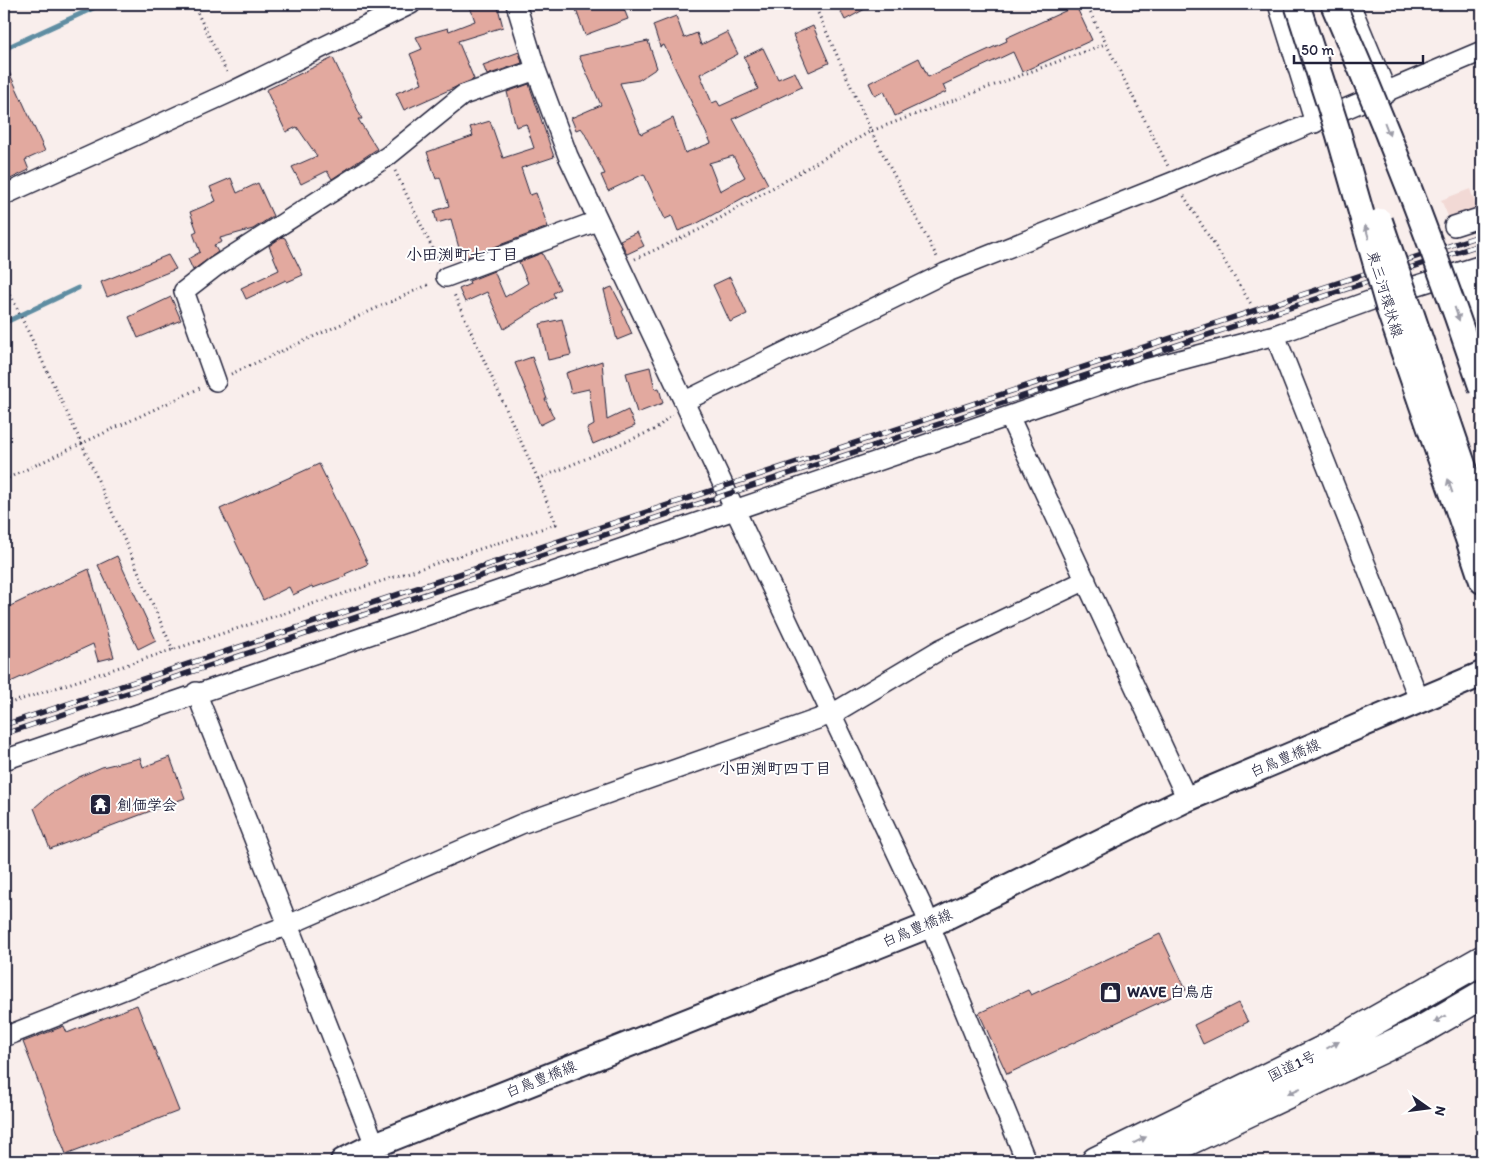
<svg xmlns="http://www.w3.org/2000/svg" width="1486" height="1165" viewBox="0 0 1486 1165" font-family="Itim,'Klee One',sans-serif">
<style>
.built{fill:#f2d9d5}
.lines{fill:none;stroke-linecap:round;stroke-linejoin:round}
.stream{stroke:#5f8da2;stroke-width:5}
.building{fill:#e2a99f;stroke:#22223b;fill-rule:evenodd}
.minor-casing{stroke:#22223b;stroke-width:22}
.major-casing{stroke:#22223b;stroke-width:28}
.highway-casing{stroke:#22223b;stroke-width:31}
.path{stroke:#22223b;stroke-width:3;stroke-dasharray:1 4;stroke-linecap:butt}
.minor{stroke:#fff;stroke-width:19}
.major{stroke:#fff;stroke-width:24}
.highway{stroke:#fff;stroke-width:28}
.rail-casing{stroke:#22223b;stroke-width:5.5}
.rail{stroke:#fff;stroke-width:4;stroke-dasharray:11;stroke-linecap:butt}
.major-bridge-casing{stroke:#22223b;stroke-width:28;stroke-linecap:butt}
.major-bridge{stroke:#fff;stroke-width:24}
.oneway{fill:#9c9ca7}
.labels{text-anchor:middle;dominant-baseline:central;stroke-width:4;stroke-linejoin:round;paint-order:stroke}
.street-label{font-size:15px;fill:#22223b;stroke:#fff}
.poi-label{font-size:15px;font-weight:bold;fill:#22223b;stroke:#fff;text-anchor:start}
.neighbourhood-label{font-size:16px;font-weight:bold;fill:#22223b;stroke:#fff}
</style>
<rect width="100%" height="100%" fill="#f9eeec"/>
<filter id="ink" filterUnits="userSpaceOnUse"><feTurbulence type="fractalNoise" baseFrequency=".02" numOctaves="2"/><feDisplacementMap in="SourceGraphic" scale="10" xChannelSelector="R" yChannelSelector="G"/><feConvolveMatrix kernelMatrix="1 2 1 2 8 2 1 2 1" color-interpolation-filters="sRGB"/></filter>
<g filter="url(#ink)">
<path class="built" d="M1470 189 1479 214 1451 223 1441 200Z"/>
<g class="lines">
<path class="stream" d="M4 49 102 4
M4 323 78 288"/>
</g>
<path class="building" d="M469 4H497L503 27 458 41 474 79 404 110 396 93 422 83 410 54 422 49 416 37 448 28 449 31 475 21Z
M574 4H622L628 19 585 35Z
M837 4H874L845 20Z
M1076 6 1092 40 1022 72 1013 52 943 85 946 92 895 116 884 91 875 96 869 83 919 58 928 77 1007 41 1006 38Z
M676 16 684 38 697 33 701 45 727 32 738 54 700 74 712 103 717 101 720 106 758 89 744 57 763 48 778 79 795 72 802 87 733 119 768 184 696 224 678 231 672 216 665 219 644 174 608 191 601 175 605 174 584 132 581 128 576 130 571 118 601 105 579 56 648 41 657 68 639 80 620 83 641 134 673 118 685 153 711 143 664 45 660 47 653 25ZM733 156 745 177 720 191 709 163Z
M813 26 829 63 809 72 793 35Z
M519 52 522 63 487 75 483 65Z
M333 58 362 119H358L377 149 332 179 327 171 301 184 292 167 317 156 297 127 286 132 266 90Z
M4 61 45 151 25 160 29 170 4 182Z
M529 84 554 157 521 168 530 195 536 193 548 227 462 259 451 219 437 223 434 211 449 206 440 177 436 179 427 152 473 136 470 127 490 121 503 158 534 148 526 124 516 127 507 92Z
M231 178 237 193 258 183 273 216 253 229 220 238 222 242 214 245 218 252 193 270 188 259 200 252 193 233 197 231 190 212 216 201 210 187Z
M637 232 644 246 627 254 620 240Z
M282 237 285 238 303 275 287 282 286 280 246 299 241 288 279 270 269 246Z
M542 253 560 289 553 293 555 297 504 329 487 292 465 302 459 289 470 284 469 281 494 271 505 297 528 283 519 262Z
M168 255 176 269 107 297 101 282Z
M730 277 747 314 730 322 713 285Z
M612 287 624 310 622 311 632 334 617 340 604 290Z
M171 297 181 320 138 338 129 317Z
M562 319 571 355 548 360 540 324Z
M532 357 547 399H545L554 418 540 425 515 363Z
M602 361 607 420 628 410 635 426 593 444 587 429 594 425 589 389 571 393 566 373Z
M650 367 655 389 659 388 663 403 637 413 626 373Z
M319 464 368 564 345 574 346 576 313 588 312 586 293 595 289 587 263 600 220 509Z
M117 556 156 640 138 649 98 565Z
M89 569 114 657 98 661 93 644 4 685V609Z
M170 757 185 798 50 849 34 808 50 794 79 777 102 767 140 758 143 767Z
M1160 934 1186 990 1007 1074 979 1013 1028 990 1031 995Z
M1238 1003 1248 1022 1203 1044 1194 1025Z
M137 1005 179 1111 66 1154 23 1042 64 1026 67 1033Z"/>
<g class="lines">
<defs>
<path id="minor" d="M516 4 536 70 568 156 922 906 1026 1161
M1278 4 1315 123
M1350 4 1387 93
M4 195 235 90 411 4
M1454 226 1482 217
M1463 271 1482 326
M446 277 597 221
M216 381 184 291 215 267 388 156 463 95 536 70
M685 401 945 273 1175 181 1482 51
M196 692 375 1145
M1420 702 1275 335 1383 296 1482 265
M4 760C338 643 675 533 1009 416
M1187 799 1009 416 1142 370 1275 335
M4 1037 288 925 521 824 832 714 941 649 1086 580"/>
<path id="major" d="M1466 533 1482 581
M343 1161 375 1145 930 925 1187 799 1482 674"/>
<path id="highway" d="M1096 1161 1323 1050 1482 960
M1146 1161 1418 1032 1482 995"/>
</defs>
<use href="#minor" class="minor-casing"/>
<use href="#major" class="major-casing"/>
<use href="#highway" class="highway-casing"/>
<path class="path" d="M193 4 228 75
M814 4 871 131 938 259
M1086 4 1168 166
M395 171 439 262
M1184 196 1251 304
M635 259 703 228 871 131 1105 44
M4 281 82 444 173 650
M231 374 430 284
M538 479 656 429 672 414
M4 480 200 388
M4 705 556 524 538 479 453 292"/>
<use href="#minor" class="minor"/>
<use href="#major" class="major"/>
<use href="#highway" class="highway"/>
<defs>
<path id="rail" d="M4 725 1482 235
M4 734 1482 244"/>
</defs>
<use href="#rail" class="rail-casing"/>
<use href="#rail" class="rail"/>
<defs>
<path id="major-bridge" d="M1297 4 1338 132 1389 310 1466 533
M1333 4C1388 130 1438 258 1482 389
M1380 221 1482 520"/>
</defs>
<use href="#major-bridge" class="major-bridge-casing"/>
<use href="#major-bridge" class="major-bridge"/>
</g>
<defs><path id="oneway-solid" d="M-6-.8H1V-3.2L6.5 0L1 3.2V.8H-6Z" transform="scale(1.25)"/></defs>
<g class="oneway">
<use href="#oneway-solid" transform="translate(1387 129) rotate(69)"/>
<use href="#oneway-solid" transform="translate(1367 232) rotate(-106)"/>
<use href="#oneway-solid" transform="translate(1457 314) rotate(71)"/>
<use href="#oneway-solid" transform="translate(1450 486) rotate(-109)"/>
<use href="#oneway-solid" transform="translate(1440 1019) rotate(150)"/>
<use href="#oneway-solid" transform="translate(1333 1045) rotate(-29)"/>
<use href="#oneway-solid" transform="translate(1294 1091) rotate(155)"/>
<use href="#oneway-solid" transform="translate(1140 1140) rotate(-26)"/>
</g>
</g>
<defs>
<symbol id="temple-square" viewBox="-11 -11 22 22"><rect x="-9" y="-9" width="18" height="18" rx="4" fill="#22223b" stroke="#fff"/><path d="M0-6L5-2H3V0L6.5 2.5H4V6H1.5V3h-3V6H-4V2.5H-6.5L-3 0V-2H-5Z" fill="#fff"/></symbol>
<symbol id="shop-square" viewBox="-11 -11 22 22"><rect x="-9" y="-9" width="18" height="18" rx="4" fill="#22223b" stroke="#fff"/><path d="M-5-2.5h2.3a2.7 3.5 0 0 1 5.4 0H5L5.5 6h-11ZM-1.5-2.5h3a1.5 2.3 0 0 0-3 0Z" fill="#fff"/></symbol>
</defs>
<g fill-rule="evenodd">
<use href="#temple-square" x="88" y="792" width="25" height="25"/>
<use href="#shop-square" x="1098" y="980" width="25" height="25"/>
</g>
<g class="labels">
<g class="street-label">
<text transform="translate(1385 294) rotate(73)">東三河環状線</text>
<text transform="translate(1285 758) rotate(-23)">白鳥豊橋線</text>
<text transform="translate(917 928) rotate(-23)">白鳥豊橋線</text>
<text transform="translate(1292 1066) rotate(-26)">国道1号</text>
<text transform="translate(541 1079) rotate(-22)">白鳥豊橋線</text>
</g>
<g class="poi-label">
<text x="117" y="805">創価学会</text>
<text x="1127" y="992">WAVE 白鳥店</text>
</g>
<g class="neighbourhood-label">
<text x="462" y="254">小田渕町七丁目</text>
<text x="775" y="768">小田渕町四丁目</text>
</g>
</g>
<rect width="1486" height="1165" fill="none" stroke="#fff" stroke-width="20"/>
<rect x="10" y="10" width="1466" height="1145" fill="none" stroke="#22223b" stroke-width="2" filter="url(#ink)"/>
<g transform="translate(1428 1108) rotate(104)" stroke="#ffffff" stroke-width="4" paint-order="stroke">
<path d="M0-4L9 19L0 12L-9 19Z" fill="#22223b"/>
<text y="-8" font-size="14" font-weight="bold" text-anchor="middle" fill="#22223b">N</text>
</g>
<path d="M1294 55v8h129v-8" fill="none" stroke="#22223b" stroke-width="2.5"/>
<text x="1301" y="55" font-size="15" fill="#22223b" stroke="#ffffff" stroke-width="4" paint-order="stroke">50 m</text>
</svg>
